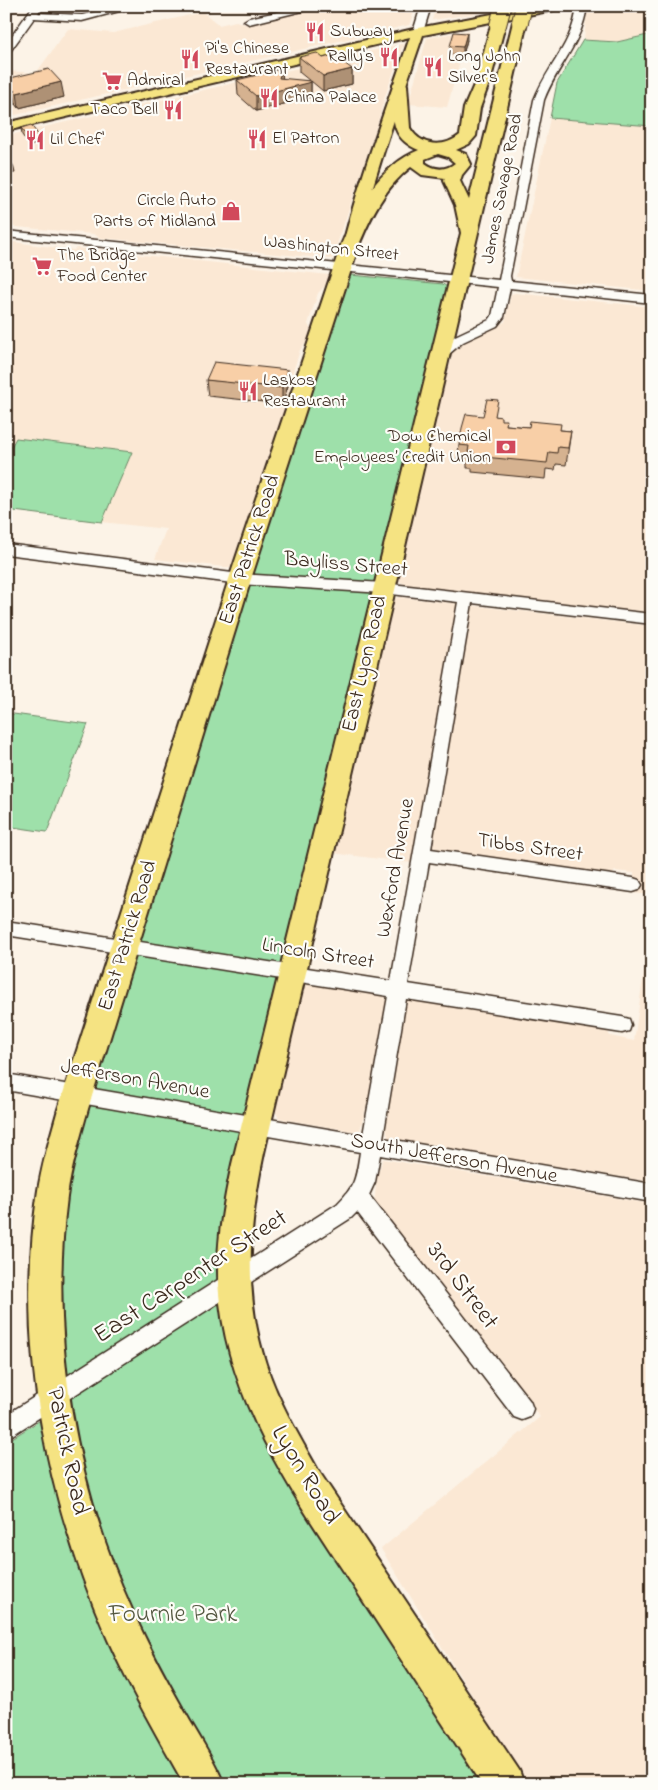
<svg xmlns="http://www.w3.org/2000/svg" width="658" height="1790" viewBox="0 0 658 1790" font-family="'Indie Flower',sans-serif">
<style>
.built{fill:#fbe8d4}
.green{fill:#9ee0aa;stroke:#6c8564}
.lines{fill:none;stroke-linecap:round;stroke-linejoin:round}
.minor-casing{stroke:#3b2a1e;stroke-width:3}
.major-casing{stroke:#3b2a1e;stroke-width:4}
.highway-casing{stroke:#3b2a1e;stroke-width:4}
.minor{fill:#fdfcf7;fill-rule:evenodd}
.major{fill:#f5e382;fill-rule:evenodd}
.highway{fill:#f5e382;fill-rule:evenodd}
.highway-bridge-casing{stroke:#3b2a1e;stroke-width:18;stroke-linecap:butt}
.highway-bridge{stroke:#f5e382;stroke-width:16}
.wall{fill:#d5b290;stroke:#3b2a1e}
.shaded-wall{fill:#ae9175;stroke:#3b2a1e}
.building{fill:#f8cfa7;stroke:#3b2a1e}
.labels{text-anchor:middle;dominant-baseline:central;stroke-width:4.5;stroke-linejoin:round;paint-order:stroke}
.far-poi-label{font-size:18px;fill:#3b2a1e;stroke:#fdfcf7;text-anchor:start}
.far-street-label{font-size:18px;fill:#3b2a1e;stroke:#fdfcf7}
.street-label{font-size:21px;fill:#3b2a1e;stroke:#fdfcf7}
.near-street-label{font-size:25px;fill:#3b2a1e;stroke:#fdfcf7}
.near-park-label{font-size:25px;fill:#545841;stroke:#fdfcf7}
</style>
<rect width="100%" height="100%" fill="#fcf3e7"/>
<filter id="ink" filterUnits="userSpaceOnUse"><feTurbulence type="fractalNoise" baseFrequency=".02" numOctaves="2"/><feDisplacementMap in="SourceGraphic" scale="10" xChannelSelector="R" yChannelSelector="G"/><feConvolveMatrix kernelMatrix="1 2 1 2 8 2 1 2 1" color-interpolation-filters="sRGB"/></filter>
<g filter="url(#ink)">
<path class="built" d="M328 6H416L409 25 6 117V71L36 73 68 29 113 33 203 12 219 25 236 21 248 25Z
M436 6H481L479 13 432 20Z
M605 6H652V34L617 42 584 40 587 9Z
M469 30 447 107 408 104 427 38Z
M402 44 405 45 402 48 384 99 378 123 332 259 101 238 93 234 6 226V136Z
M550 118 652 126V291L516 277Z
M6 241 74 250 76 248 329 275 326 285 318 293 308 324 311 330 308 340 300 350 290 381 294 382 233 568 155 559 166 529 102 522 132 452 16 438 6 456Z
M515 293 652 307V613L407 586 395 578 437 395 448 372 453 349 463 339 505 322 511 294Z
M399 597 652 626V895L633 893 634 873 615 871 612 874 604 876 439 851 431 846 415 843 412 863 332 853 391 600Z
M652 917V1182L393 1140 388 1137 386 1128 388 1099 405 1002 409 999 607 1030 610 1036 634 1041Z
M317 984 372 992 385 996 387 1006 372 1087 360 1130 352 1131 287 1120 279 1118 274 1109 300 991 306 985Z
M383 1159 652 1204V1784H527L381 1549 540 1417 374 1204 377 1176Z"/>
<path class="green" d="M652 34V126L550 118 557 83 583 40 617 42Z
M351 275 443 284 447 287 235 1156 222 1316 236 1374 255 1424 279 1467 483 1784H6V1442L64 1405 59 1344 62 1219 81 1119 347 277Z
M16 438 132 452 102 522 6 510V456Z
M6 713 88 724 47 832 6 826Z"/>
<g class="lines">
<defs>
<path id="minor" d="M33 6H42L38 13 82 15 121 6H138L82 21 34 18 9 53 6 54V44Z
M305 6H323L249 24 244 21 249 18Z
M421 6H431L423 32 418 35 413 32Z
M577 6H587C582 44 557 66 544 100L510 276 511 281 652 295V303L510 288 504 317 497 326 463 342 442 360 438 361 432 357 455 336 489 320 492 316 498 287 6 237V231L499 280 534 100C547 66 573 44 577 6Z
M6 544 240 574 383 583 652 614V624L472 603 431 849 633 878 639 880 642 885 639 890 633 892 429 862 408 984 622 1017 629 1019 631 1025 629 1031 622 1033 406 999 383 1138 652 1184V1202L380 1155 375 1182 369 1195 530 1401 533 1409 530 1417 522 1420 514 1417 357 1212 351 1218 6 1439V1415L337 1204C356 1185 356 1178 360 1152L6 1090V1074L363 1135 388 996 6 935V921L391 981 458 602 383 593 240 584 6 554Z"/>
<path id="major" d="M534 6H560L554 10 423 35C400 103 376 170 358 240L356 243H346L344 240C362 171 387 105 410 37L6 131V123L418 28Z"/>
<path id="highway" d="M520 18 527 22 264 1153C249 1224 243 1293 266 1364 278 1401 299 1436 318 1470L519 1770 524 1784H482C440 1719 398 1655 356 1590 299 1503 232 1410 220 1303 214 1256 222 1210 232 1164L461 233 455 205 444 181 445 178 422 175 411 167C385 187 371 216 359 245L251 579 88 1109C80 1138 71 1168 67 1197 49 1338 75 1485 134 1614 150 1650 170 1686 190 1721 202 1741 215 1762 224 1784H184C157 1736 130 1689 108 1640 47 1501 15 1349 37 1197 41 1167 50 1138 58 1109L229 579 341 245C357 208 379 166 419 150 387 137 394 114 393 85L395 82H405L407 85 410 128C421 147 444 148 460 135L464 108 477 78 491 25 493 22H503L505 25 491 78 480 108 476 136 469 144 456 150 466 154 471 164 462 175 460 181 469 200 513 22ZM438 154 448 157 455 163C445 171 435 170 425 163V159Z"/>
</defs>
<use href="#minor" class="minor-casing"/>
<use href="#major" class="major-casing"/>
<use href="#highway" class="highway-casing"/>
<use href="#minor" class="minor"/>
<use href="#major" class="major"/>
<use href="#highway" class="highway"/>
<defs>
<path id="highway-bridge" d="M520 22 524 6
M498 25 503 6"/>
</defs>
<use href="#highway-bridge" class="highway-bridge-casing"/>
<use href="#highway-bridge" class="highway-bridge"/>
</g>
<path class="wall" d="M467 40 463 55 450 54V46Z
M299 57 323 58 352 69V84L323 91 311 81V97L256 111 238 95 237 80 310 81 299 72Z
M6 79 64 97 19 108 16 104Z
M21 128 41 143 30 146 22 135Z
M206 380 288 386 282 404 208 396Z
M496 416 506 425 571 431 566 465 556 464 555 470 546 469 545 479 472 472V468H467V462L457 461 459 445Z"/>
<path class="shaded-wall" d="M467 33V40L463 55V47Z
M282 69 283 84 311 82V97L256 111V96L279 78Z
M352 69V84L323 91V76Z
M61 82 64 97 19 108 17 93Z
M14 90 16 104 6 107V91Z
M39 136 41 143 30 146 29 138Z
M13 165 15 173 6 174V166Z
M288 370V386L282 404V388Z"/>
<path class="building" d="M454 32 467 33 463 47 450 46Z
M317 53 323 58 334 55 352 69 323 76 299 57Z
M49 69 61 82 17 93 14 90 6 91V79Z
M282 69 279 78 311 81V82L256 96 237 80Z
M31 125 39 136 29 138 21 128Z
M6 156 13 165 6 166Z
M214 362 288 370 282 388 206 380Z
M487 399 498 400 495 416 501 417V420H507L506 425 529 427 530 421 561 424 560 430 571 431 568 448 558 447 557 453 549 452 547 463 473 456 474 452H468L469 446 459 445 462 428 466 414 483 416Z"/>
</g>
<defs>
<symbol id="restaurant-bare" viewBox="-9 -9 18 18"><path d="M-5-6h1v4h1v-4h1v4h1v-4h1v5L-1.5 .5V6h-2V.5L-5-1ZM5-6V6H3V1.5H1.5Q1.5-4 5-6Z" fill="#d1495b" stroke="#fdfcf7" stroke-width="2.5" paint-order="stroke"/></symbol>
<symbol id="supermarket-bare" viewBox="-9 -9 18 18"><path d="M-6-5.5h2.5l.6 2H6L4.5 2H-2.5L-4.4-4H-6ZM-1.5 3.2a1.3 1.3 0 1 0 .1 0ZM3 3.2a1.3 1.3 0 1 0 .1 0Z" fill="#d1495b" stroke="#fdfcf7" stroke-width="2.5" paint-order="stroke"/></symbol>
<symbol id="shop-bare" viewBox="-9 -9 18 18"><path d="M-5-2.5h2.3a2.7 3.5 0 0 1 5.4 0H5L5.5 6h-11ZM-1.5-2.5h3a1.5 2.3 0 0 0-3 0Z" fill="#d1495b" stroke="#fdfcf7" stroke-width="2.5" paint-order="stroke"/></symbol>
<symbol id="bank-bare" viewBox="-9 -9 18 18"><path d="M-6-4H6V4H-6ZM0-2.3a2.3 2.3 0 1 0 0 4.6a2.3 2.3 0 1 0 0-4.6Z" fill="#d1495b" stroke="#fdfcf7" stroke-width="2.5" paint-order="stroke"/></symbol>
</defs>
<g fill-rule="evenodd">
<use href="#restaurant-bare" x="301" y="18" width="28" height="28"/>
<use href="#restaurant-bare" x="375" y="43" width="28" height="28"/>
<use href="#restaurant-bare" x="176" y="45" width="28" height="28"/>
<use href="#restaurant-bare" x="419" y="53" width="28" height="28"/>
<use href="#supermarket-bare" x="98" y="67" width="28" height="28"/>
<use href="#restaurant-bare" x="255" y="84" width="28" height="28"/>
<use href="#restaurant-bare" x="159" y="96" width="28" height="28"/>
<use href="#restaurant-bare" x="243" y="125" width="28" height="28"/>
<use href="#restaurant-bare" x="21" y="126" width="28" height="28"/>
<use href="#shop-bare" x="217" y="197" width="28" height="28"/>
<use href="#supermarket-bare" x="28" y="252" width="28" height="28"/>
<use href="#restaurant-bare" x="234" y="377" width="28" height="28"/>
<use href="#bank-bare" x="492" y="433" width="28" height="28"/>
</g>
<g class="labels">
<g class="far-poi-label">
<text x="330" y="32">Subway</text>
<text x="205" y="49">Pi's Chinese<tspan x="205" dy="21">Restaurant</tspan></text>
<text x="374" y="57" text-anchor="end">Rally's</text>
<text x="448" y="57">Long John<tspan x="448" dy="21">Silver's</tspan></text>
<text x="127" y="81">Admiral</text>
<text x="284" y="98">China Palace</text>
<text x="158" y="110" text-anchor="end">Taco Bell</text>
<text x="272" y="139">El Patron</text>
<text x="50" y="140">Lil Chef'</text>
<text x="216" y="201" text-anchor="end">Circle Auto<tspan x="216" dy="21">Parts of Midland</tspan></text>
<text x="57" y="256">The Bridge<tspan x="57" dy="21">Food Center</tspan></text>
<text x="263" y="381">Laskos<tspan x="263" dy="21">Restaurant</tspan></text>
<text x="491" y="437" text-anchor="end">Dow Chemical<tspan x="491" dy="21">Employees’ Credit Union</tspan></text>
</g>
<g class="far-street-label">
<text transform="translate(503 189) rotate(-79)">James Savage Road</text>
<text transform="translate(331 249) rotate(6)">Washington Street</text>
</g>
<g class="street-label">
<text transform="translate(250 550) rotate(-72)">East Patrick Road</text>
<text transform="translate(346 565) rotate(5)">Bayliss Street</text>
<text transform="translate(365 664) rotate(-77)">East Lyon Road</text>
<text transform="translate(530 848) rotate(8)">Tibbs Street</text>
<text transform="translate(396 868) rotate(-80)">Wexford Avenue</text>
<text transform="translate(128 936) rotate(-73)">East Patrick Road</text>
<text transform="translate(318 954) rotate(9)">Lincoln Street</text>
<text transform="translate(135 1080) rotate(10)">Jefferson Avenue</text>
<text transform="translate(454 1159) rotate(10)">South Jefferson Avenue</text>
</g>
<g class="near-street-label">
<text transform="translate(191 1277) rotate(-33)">East Carpenter Street</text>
<text transform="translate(462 1286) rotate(53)">3rd Street</text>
<text transform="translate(67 1451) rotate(78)">Patrick Road</text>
<text transform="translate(305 1475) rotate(59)">Lyon Road</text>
</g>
<g class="near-park-label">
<text x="173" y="1615">Fournie Park</text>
</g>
</g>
<rect width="658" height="1790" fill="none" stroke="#fdfcf7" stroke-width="25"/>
<rect x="12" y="12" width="633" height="1765" fill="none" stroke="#3b2a1e" stroke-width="2" filter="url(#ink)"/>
</svg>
